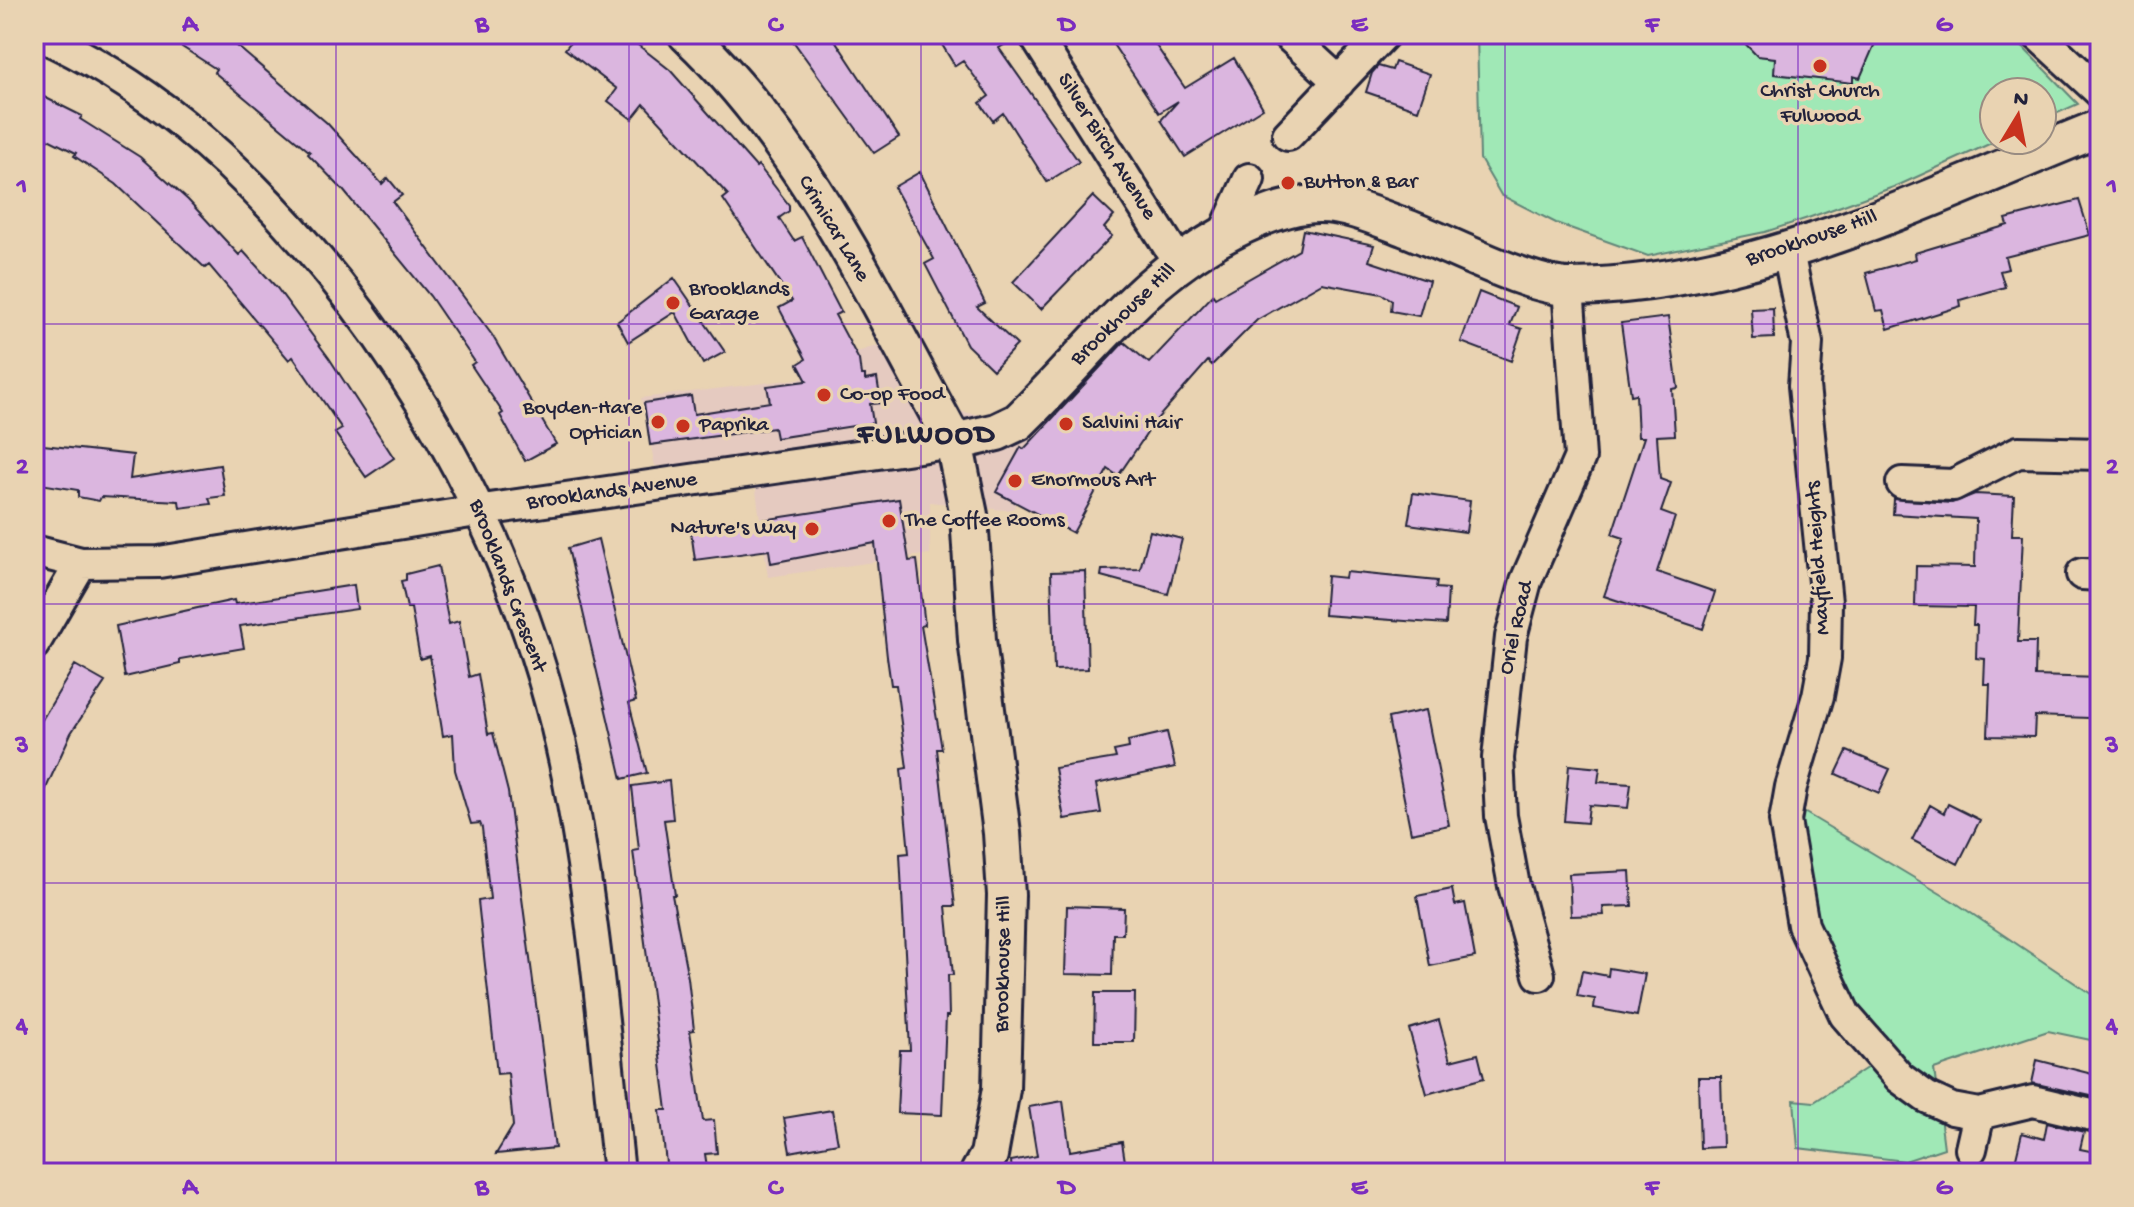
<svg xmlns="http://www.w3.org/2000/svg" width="2134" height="1207" viewBox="0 0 2134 1207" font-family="'Gochi Hand',sans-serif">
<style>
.built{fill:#e5cac0}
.green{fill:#a0e8b6;stroke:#618578;stroke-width:2}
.building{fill:#dbb6df;stroke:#22223b;stroke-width:2}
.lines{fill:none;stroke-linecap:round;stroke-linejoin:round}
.minor-casing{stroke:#22223b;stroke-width:36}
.tertiary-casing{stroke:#22223b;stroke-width:42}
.minor{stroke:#e9d3b2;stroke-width:30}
.tertiary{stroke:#e9d3b2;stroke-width:36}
.grid{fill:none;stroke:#7b2cbf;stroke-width:2;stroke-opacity:0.55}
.poi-dot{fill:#c8321e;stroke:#e9d3b2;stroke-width:3}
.labels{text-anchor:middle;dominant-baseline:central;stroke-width:7;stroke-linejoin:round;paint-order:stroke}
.poi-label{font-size:22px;fill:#22223b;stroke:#e9d3b2;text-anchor:start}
.street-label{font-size:22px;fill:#22223b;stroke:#e9d3b2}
.district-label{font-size:30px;font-weight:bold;letter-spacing:2px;fill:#22223b;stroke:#e9d3b2}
.neatline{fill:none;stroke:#7b2cbf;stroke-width:3}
.grid-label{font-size:26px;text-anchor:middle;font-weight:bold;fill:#7b2cbf}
</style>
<rect width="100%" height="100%" fill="#e9d3b2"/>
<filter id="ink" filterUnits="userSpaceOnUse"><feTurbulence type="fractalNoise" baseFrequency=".0125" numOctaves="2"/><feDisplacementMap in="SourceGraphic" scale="16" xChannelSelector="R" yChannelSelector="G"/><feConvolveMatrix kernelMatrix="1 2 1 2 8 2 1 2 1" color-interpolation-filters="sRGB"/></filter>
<g filter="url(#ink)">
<path class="built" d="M910 335 956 411 995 417 1042 377 1098 420 1016 502 1013 511 930 502V554L768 577 752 462 655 466 641 398 805 378 854 353Z"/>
<path class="green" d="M1477 34H2010L2078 104 2042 120V92H1994V140H1998L1899 185 1808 218 1765 232 1648 256 1556 223 1501 195 1480 159Z
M1777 796 1956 903 2100 1000V1042L2048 1031 1934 1069 1944 1148 1905 1161 1798 1148 1794 1100 1814 1102 1876 1062 1795 934 1770 830Z"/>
<path class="building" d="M162 34H223L327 123 382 184 388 178 402 195 393 202 492 335 556 444 525 461 500 415 503 413 471 365 475 362 430 296 343 190 308 154 310 152 214 72 216 69Z
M577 34H624L670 70 756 167 758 165 789 205V211L779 218 794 241 802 237 841 312 835 315 859 360 861 375H865V380L877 378 881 403 870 404 873 423 776 438 774 428 650 445 644 403 691 396 694 414 770 402 767 386 807 381 798 364 806 359 779 308 792 301 723 199 728 195 644 104 632 119 608 101 617 89 565 49Z
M788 34H831L899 137 874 153Z
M956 34H1016L1017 37 999 48 1079 162 1047 182 1003 113 993 121 980 103 989 96 963 61 955 66 941 43Z
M1106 34H1148L1185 88 1234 58 1263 108 1185 157 1161 120 1178 101 1159 113Z
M1736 34H1879L1860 78 1853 76V83L1774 74 1775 58 1757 56Z
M1395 62 1430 74 1418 110 1366 92 1372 73 1378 66 1392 70Z
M34 92 82 116 80 119 140 157 188 200 239 255 243 251 277 288 329 358 394 458 366 477 335 433 342 429 293 357 289 360 209 265 205 268 116 184 74 156 76 153 34 132Z
M920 172 985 303 977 307 1017 345 993 370 967 345 925 264 934 259 894 187Z
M1093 196 1114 216 1104 228 1112 236 1041 309 1013 282Z
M2079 200 2090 235 2005 257 2008 269 2000 271 2005 287 1960 300 1961 306 1888 329 1883 310 1876 311 1866 273 1916 259 1915 253 2008 225 2006 219Z
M1303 230 1374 245 1369 261 1429 281 1419 316 1391 311 1392 300 1382 294 1322 283 1257 320 1212 365 1208 361 1156 420 1118 476 1108 469 1073 533 996 492 1021 447 1024 449 1124 342 1149 363 1213 295 1215 298 1299 250Z
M674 278 725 352 703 364 675 312 628 342 617 322Z
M1479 292 1517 307 1510 325 1522 329 1511 361 1461 342Z
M1773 308 1774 338 1753 339 1751 309Z
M1668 317 1678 388 1672 389 1675 435 1657 436 1660 479 1671 483 1661 512 1675 517 1657 572 1715 592 1703 629 1604 596 1624 538 1612 534 1644 437H1638L1636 394 1631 395 1621 323Z
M34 444 133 455 130 479 220 465 225 496 209 498 211 504 180 508 179 501 101 497 99 501 78 497V490L34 483Z
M1413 493 1470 501 1466 532 1408 524Z
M1975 494 2014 496 2012 535H2023L2018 642H2036L2035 676 2100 678V702L2090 701 2089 718 2035 716 2034 737 1988 736 1990 684H1984L1985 659 1976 658 1977 625H1973L1974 607 1915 606 1916 566 1975 567 1976 519 1893 514 1894 499 1952 503Z
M899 499 909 561 917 560 925 625 921 626 942 749H937L955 906H946L953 975H948L949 1016H946L942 1115 897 1113 900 1050H910L900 854 909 853 901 769 907 768 896 685H891L887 657 875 543 771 563 769 550 695 560 691 531Z
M1150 531 1182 539 1168 594 1101 576 1102 570 1140 569Z
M598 539 636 701 629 703 647 773 622 779 568 548Z
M438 566 449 624 459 621 469 677 478 674 488 734 493 733 508 792 555 1148 496 1154 513 1126 508 1073 497 1074 482 938 478 901 490 899 482 828 480 823 471 824 455 770 453 734 443 736 430 656 420 659 411 608H407L401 581 406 580V574Z
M1085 571 1088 669 1054 670 1051 572Z
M1346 572 1437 581 1436 588 1448 589 1446 624 1324 615 1327 576 1345 578Z
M354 585 357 609 240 626 244 648 180 659V664L125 677 116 626 234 600 235 604Z
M75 665 105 682 71 733 34 815V733Z
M1426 710 1449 825 1411 833 1388 718Z
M1167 732 1175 767 1096 784 1101 813 1064 819 1055 768 1116 758 1114 751 1129 748 1128 741Z
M1847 751 1890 769 1879 793 1836 774Z
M1569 765 1600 768 1598 782 1631 784 1628 808 1589 805 1587 823 1564 821Z
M669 781 673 819 664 820 675 895H672L688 978 694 1030 690 1031 703 1121 714 1120 717 1153 705 1154 707 1167 667 1172 660 1110H667L633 851 639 850 632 786Z
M1948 804 1980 820 1958 864 1912 840 1930 805 1944 813Z
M1630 871 1632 906 1603 907 1604 915 1571 916 1569 874Z
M1452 889 1455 905 1465 903 1475 957 1430 966 1417 896Z
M1067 906 1124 908 1123 934H1113L1112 975 1065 974Z
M1609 968 1645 974 1637 1016 1594 1008 1595 999 1577 996 1582 971 1608 976Z
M1095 993H1135L1134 1042H1094Z
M1439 1020 1450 1061 1478 1054 1484 1078 1427 1094 1409 1029Z
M2037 1060 2100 1076V1098L2032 1083Z
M1698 1077H1721L1723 1147 1700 1148Z
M1063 1101 1070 1151 1122 1142 1126 1168 1098 1173H1012L1011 1161 1037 1156 1029 1107Z
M832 1110 838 1143 790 1152 784 1118Z
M2047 1123 2084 1132 2080 1149 2100 1153V1173H2021L2022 1169 2014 1166 2022 1133 2044 1139Z"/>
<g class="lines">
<defs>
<path id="minor" d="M37 34C144 81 231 158 306 245 443 403 537 598 573 804 595 926 606 1050 619 1173
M1034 34 1178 261
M1287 34 1339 82
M2037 34 2100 92
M1288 135 1384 34
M1224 234 1249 179
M1788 252 1807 343 1804 386 1826 602 1825 658 1818 696 1791 787 1785 821 1803 925 1845 1015 1900 1078 1926 1097 1952 1109 1979 1114 2033 1101 2100 1117
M1902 483 1953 485 2018 452 2100 454
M34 551 81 563 159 562 483 510 954 442
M2082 574 2100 575
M34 644 81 563
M1539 975 1514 886 1501 816 1498 758 1511 637 1526 581 1580 457 1568 287
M1971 1149 1979 1114"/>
<path id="tertiary" d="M687 34C806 146 876 301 954 442L969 515 977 640 1002 833 1006 895 1001 1089 989 1155 979 1173
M954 442 997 432 1018 422C1095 348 1145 271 1244 225 1267 214 1294 204 1319 204 1350 204 1379 218 1406 228 1449 244 1529 287 1571 287 1758 285 1930 196 2100 128"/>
</defs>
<use href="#minor" class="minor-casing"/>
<use href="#tertiary" class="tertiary-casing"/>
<use href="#minor" class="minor"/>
<use href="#tertiary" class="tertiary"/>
</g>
</g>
<path class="grid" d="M336 34V1173M629 34V1173M921 34V1173M1213 34V1173M1505 34V1173M1798 34V1173M34 324H2100M34 604H2100M34 883H2100"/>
<g class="poi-dot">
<circle cx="1820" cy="66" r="8"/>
<circle cx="1288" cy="183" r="8"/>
<circle cx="673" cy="303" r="8"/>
<circle cx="824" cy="395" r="8"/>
<circle cx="658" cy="422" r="8"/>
<circle cx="1066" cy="424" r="8"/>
<circle cx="683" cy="426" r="8"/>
<circle cx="1015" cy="481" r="8"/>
<circle cx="889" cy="521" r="8"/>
<circle cx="812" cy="529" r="8"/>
</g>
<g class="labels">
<g class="poi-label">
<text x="1820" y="92" text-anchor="middle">Christ Church<tspan x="1820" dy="25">Fulwood</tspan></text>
<text x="1304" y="183">Button &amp; Bar</text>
<text x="689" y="290">Brooklands<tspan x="689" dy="25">Garage</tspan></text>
<text x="840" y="395">Co-op Food</text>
<text x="642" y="409" text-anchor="end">Boyden-Hare<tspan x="642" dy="25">Optician</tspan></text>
<text x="1082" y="424">Salvini Hair</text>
<text x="699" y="426">Paprika</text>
<text x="1031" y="481">Enormous Art</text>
<text x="905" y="521">The Coffee Rooms</text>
<text x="796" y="529" text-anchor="end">Nature's Way</text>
</g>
<g class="street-label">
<text transform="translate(1106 147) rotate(58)">Silver Birch Avenue</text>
<text transform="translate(833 229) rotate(59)">Crimicar Lane</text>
<text transform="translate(1812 239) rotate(-19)">Brookhouse Hill</text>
<text transform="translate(1124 315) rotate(-44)">Brookhouse Hill</text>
<text transform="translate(612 492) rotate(-8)">Brooklands Avenue</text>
<text transform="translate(1819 558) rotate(-94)">Mayfield Heights</text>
<text transform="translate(507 586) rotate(69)">Brooklands Crescent</text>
<text transform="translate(1517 628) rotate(-77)">Oriel Road</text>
<text transform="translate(1004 964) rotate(-89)">Brookhouse Hill</text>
</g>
<g class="district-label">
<text x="927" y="436">FULWOOD</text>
</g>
</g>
<rect width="2134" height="1207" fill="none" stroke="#e9d3b2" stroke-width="88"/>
<g transform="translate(2018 116) rotate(10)"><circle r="38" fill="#e9d3b2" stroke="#998c82" stroke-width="2"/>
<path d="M0-6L14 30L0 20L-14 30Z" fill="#c8321e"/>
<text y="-12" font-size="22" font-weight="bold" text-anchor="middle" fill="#22223b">N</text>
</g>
<rect x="44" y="44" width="2046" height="1119" class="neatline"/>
<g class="grid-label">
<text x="190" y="31">A</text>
<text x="482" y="31">B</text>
<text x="775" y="31">C</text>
<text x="1067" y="31">D</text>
<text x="1359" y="31">E</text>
<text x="1652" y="31">F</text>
<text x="1944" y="31">G</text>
<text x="22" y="193">1</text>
<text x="2112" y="193">1</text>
<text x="22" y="473">2</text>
<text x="2112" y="473">2</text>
<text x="22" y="752">3</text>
<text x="2112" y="752">3</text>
<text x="22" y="1032">4</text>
<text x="2112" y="1032">4</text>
<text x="190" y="1194">A</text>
<text x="482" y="1194">B</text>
<text x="775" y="1194">C</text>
<text x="1067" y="1194">D</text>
<text x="1359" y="1194">E</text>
<text x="1652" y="1194">F</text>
<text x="1944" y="1194">G</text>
</g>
</svg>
